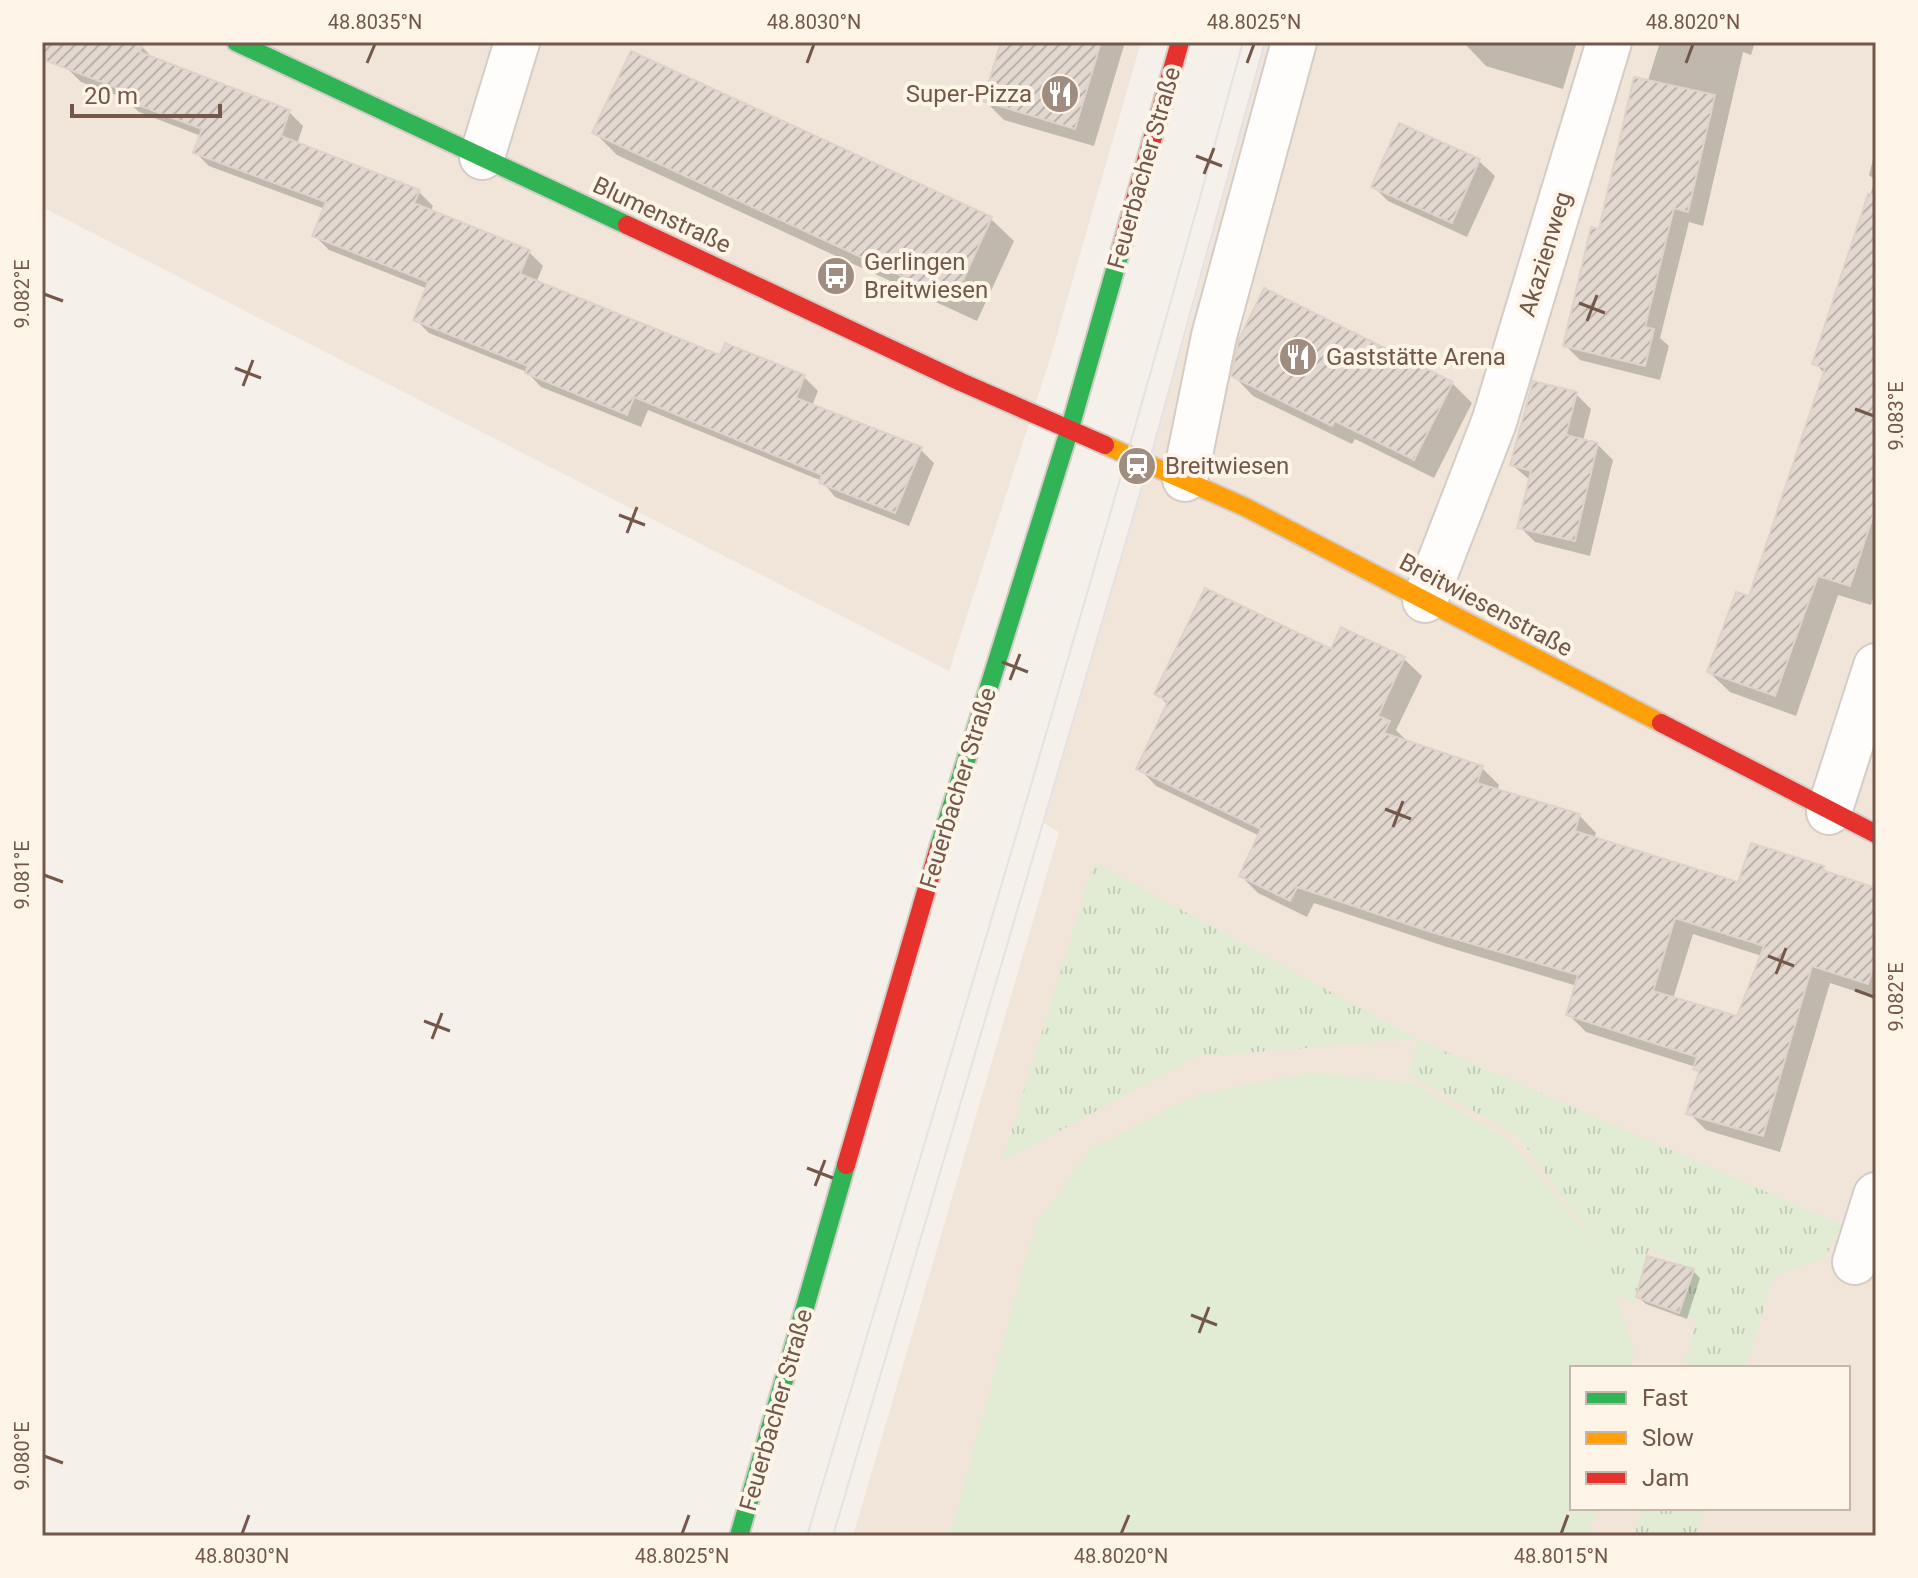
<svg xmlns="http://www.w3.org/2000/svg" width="1918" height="1578" viewBox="0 0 1918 1578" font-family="Roboto,sans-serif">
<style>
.residential{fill:#f1e5d9;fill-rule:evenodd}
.grass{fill:url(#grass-tufts)}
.pitch{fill:#e2ecd4}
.shadow{fill:#0003;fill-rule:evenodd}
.building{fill:url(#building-hatch);stroke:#ded3cb;stroke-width:2;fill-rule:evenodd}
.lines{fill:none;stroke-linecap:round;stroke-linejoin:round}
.street-casing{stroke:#d4cdc7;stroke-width:48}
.fast-casing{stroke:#d4ccc6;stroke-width:22}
.slow-casing{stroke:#d4ccc6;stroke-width:22}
.jam-casing{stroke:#d4ccc6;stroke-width:22}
.street{stroke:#fefdfc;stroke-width:44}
.fast{stroke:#30b455;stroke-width:18}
.slow{stroke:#ff9f0a;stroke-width:18}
.jam{stroke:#e5322d;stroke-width:18}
.tram{stroke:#e4e1e4;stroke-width:2}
.ticks{fill:none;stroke:#72574a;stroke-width:3}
.labels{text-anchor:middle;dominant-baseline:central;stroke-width:8;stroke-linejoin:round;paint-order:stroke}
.poi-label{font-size:24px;fill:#72574a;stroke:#fef5e8;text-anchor:start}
.street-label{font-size:24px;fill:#72574a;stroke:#fef5e8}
.neatline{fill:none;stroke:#72574a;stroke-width:3}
.ticks-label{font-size:20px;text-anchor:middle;fill:#72574a}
</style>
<defs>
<pattern id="grass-tufts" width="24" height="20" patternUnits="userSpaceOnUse" patternTransform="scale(2)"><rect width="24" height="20" fill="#e2ecd4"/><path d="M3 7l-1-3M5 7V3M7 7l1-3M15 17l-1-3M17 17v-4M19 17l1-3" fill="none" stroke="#c5ccb8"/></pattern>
<pattern id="building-hatch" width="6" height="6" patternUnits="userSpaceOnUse" patternTransform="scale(2)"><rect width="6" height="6" fill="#e2d8d0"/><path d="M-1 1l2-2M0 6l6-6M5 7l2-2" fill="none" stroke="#bcb2ab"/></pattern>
</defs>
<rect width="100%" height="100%" fill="#f5f0e9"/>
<path class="residential" d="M42 42H1141L1050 359 949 671 42 207Z
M1265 42H1876V1536H853L1059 832 1044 823 1187 331ZM1572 1368H1848V1508H1572Z"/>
<path class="grass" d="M1094 862 1417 1039 1842 1225 1825 1258 1773 1277 1746 1368H1683L1696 1321 1679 1313 1693 1269 1649 1249 1635 1303 1616 1296 1601 1249 1517 1135 1409 1075 1417 1039 1196 1057 1002 1162Z
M1642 1508H1705L1696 1536H1634Z"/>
<path class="pitch" d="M1312 1072 1414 1084 1508 1140 1601 1249 1634 1352 1631 1368H1572V1508H1597L1589 1536H950L1035 1225 1092 1148 1192 1096Z"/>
<path class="shadow" d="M42 42H129L142 47 155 60 289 112 303 126 297 144 419 192 433 206 430 212 529 252 543 266 536 283 721 358 804 377 818 391 812 406 920 449 934 463 909 526 835 497 822 481 648 410 641 427 541 387 527 372 429 333 415 319 428 289 329 250 315 236 325 209 209 166 195 152 201 136 139 112 124 98 81 82 67 68 42 57Z
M1003 42H1125L1094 146 1004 120 985 101Z
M1467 42H1577L1563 89 1486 66 1466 45Z
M1660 42H1755L1751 55 1743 52 1703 226 1689 222 1660 338 1669 346 1660 380 1580 360 1565 345Z
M1400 125 1479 161 1495 176 1467 237 1388 201 1373 186Z
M594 132 991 219 1014 241 977 321 617 155Z
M1876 148V589L1871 605 1838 595 1796 716 1730 692 1709 672 1750 599 1825 374 1815 363 1875 180 1869 175Z
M1234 376 1452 383 1472 403 1434 478 1355 439 1352 444 1253 396Z
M1576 394 1591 409 1583 441 1597 444 1613 460 1590 556 1535 542 1520 527 1531 481 1512 465Z
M1332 652 1404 659 1422 676 1396 730 1406 740 1482 768 1499 785 1497 791 1579 815 1596 833 1594 839 1739 884 1823 868 1830 875 1876 890V998L1830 983 1780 1152 1706 1130 1689 1113 1700 1074 1696 1067 1586 1032 1568 1014 1577 986 1447 947 1314 903 1307 917 1258 893 1241 876 1260 836 1156 786 1139 768 1168 705 1156 693ZM1693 934 1762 956 1738 1018 1673 999Z
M1693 1271 1700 1278 1687 1319 1646 1304 1638 1297Z"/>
<path class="building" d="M42 42H144L140 52 290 110 281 136 420 190 414 203 530 250 520 274 720 355 725 343 805 375 796 398 922 447 895 513 819 483 822 475 634 397 627 415 525 373 528 366 413 320 428 282 312 236 326 202 193 153 202 129 122 99 125 91 42 59Z
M1001 42H1101L1075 129 983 101Z
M631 51 992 217 954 300 592 133Z
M1634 77 1715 95 1688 212 1674 208 1645 327 1654 329 1645 366 1563 346 1591 227 1599 229Z
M1399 123 1480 159 1452 223 1371 187Z
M1868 194 1876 195V507L1850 586 1818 576 1775 696 1707 672 1736 592 1749 596 1825 368 1812 364Z
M1264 288 1453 382 1414 460 1335 421 1332 426 1231 376 1239 339Z
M1533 381 1577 392 1566 435 1598 443 1575 541 1517 528 1531 471 1510 465Z
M1205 588 1331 649 1341 627 1405 657 1378 716 1390 721 1384 733 1483 766 1477 783 1580 814 1575 831 1738 882 1751 843 1824 866 1822 870 1876 888V959L1868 984 1812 966 1763 1136 1686 1114 1699 1071 1693 1069 1697 1057 1566 1015 1578 975 1428 931 1297 887 1290 901 1239 876 1261 829 1136 769 1168 701 1154 694ZM1675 918 1764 946 1737 1016 1653 991Z
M1647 1256 1694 1269 1679 1313 1636 1297Z"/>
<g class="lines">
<defs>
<path id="street" d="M482 157 517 42
M1185 479 1214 336 1294 42
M1425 600 1494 422 1609 42
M1829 812 1876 666
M1855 1262 1876 1195"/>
<path id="fast" d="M236 42 627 225
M939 847 1070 428 1123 242
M739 1536 846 1165"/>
<path id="slow" d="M1105 445 1245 507 1661 723"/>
<path id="jam" d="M627 225 961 382 1105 445
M1123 242 1180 42
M1661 723 1876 834
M846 1165 939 847"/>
</defs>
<use href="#street" class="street-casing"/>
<use href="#fast" class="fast-casing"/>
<use href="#slow" class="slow-casing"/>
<use href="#jam" class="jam-casing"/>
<use href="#street" class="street"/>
<use href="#fast" class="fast"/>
<use href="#slow" class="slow"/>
<use href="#jam" class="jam"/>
<path class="tram" d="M807 1536C956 1039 1106 542 1243 42
M833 1536 1149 463 1265 42"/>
</g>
<path class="ticks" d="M367 63 375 44M807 63 814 44M1247 63 1254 44M1686 63 1693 44M1196 156 1222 166M1204 174 1214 148M44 294 63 301M1579 303 1605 313M1587 321 1597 295M235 368 261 378M243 386 253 360M1855 409 1874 416M619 515 645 525M627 533 637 507M1002 662 1028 672M1010 680 1020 654M1385 809 1411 819M1393 827 1403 801M44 875 63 882M1768 956 1794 966M1776 974 1786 948M1855 990 1874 997M424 1021 450 1031M432 1039 442 1013M807 1168 833 1178M815 1186 825 1160M1191 1315 1217 1325M1199 1333 1209 1307M44 1456 63 1463M242 1534 249 1515M682 1534 689 1515M1121 1534 1129 1515M1561 1534 1568 1515"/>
<defs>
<symbol id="restaurant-disc" viewBox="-11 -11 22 22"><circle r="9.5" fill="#a08d82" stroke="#fef5e8"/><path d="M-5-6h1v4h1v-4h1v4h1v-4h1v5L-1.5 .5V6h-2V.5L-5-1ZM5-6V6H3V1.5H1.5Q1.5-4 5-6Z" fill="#fff"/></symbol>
<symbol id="bus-disc" viewBox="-11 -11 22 22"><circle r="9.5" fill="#a08d82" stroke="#fef5e8"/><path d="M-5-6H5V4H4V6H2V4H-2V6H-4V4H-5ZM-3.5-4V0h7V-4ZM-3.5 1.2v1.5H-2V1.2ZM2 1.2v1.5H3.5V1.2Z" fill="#fff"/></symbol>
<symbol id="station-disc" viewBox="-11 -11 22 22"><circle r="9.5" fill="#a08d82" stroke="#fef5e8"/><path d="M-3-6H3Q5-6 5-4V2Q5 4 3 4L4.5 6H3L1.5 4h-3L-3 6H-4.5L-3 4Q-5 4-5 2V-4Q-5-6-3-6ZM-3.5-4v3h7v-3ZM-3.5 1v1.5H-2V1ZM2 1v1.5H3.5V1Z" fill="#fff"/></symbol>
</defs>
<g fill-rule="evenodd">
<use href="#restaurant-disc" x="1038" y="72" width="44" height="44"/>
<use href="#bus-disc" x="814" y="254" width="44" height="44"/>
<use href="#restaurant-disc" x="1276" y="335" width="44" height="44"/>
<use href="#station-disc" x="1115" y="444" width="44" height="44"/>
</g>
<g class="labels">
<g class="poi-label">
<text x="1032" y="94" text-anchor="end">Super-Pizza</text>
<text x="864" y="262">Gerlingen<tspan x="864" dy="28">Breitwiesen</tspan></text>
<text x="1326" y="357">Gaststätte Arena</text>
<text x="1165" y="466">Breitwiesen</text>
</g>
<g class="street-label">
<text transform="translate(1144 168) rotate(-74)">Feuerbacher Straße</text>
<text transform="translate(662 215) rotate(25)">Blumenstraße</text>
<text transform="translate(1545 254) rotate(-73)">Akazienweg</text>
<text transform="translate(1486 605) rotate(28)">Breitwiesenstraße</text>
<text transform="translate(958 788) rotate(-73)">Feuerbacher Straße</text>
<text transform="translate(776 1410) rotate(-74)">Feuerbacher Straße</text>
</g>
</g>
<rect width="1918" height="1578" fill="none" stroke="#fef5e8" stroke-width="88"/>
<rect x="1570" y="1366" width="280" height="144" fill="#fef5e8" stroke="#c6b6a9" stroke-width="2"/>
<rect x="1586" y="1392" width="40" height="12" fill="#30b455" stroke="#c6b6a9" stroke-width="2"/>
<text x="1642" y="1406" font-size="24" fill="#72574a">Fast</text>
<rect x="1586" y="1432" width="40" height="12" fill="#ff9f0a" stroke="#c6b6a9" stroke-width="2"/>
<text x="1642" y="1446" font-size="24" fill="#72574a">Slow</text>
<rect x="1586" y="1472" width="40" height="12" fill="#e5322d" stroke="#c6b6a9" stroke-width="2"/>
<text x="1642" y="1486" font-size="24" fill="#72574a">Jam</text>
<path d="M72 104v12h148v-12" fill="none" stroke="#72574a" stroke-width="4"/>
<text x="84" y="104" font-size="24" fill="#72574a" stroke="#fef5e8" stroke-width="6" paint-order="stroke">20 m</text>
<rect x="44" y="44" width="1830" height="1490" class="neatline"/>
<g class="ticks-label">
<text x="375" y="29">48.8035°N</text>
<text x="814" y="29">48.8030°N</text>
<text x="1254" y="29">48.8025°N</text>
<text x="1693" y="29">48.8020°N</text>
<text transform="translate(22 294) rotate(-90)" y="7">9.082°E</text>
<text transform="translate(1896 416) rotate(-90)" y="7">9.083°E</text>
<text transform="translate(22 875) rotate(-90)" y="7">9.081°E</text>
<text transform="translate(1896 997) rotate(-90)" y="7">9.082°E</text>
<text transform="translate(22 1456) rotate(-90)" y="7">9.080°E</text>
<text x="242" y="1563">48.8030°N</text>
<text x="682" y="1563">48.8025°N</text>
<text x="1121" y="1563">48.8020°N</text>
<text x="1561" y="1563">48.8015°N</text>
</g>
</svg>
